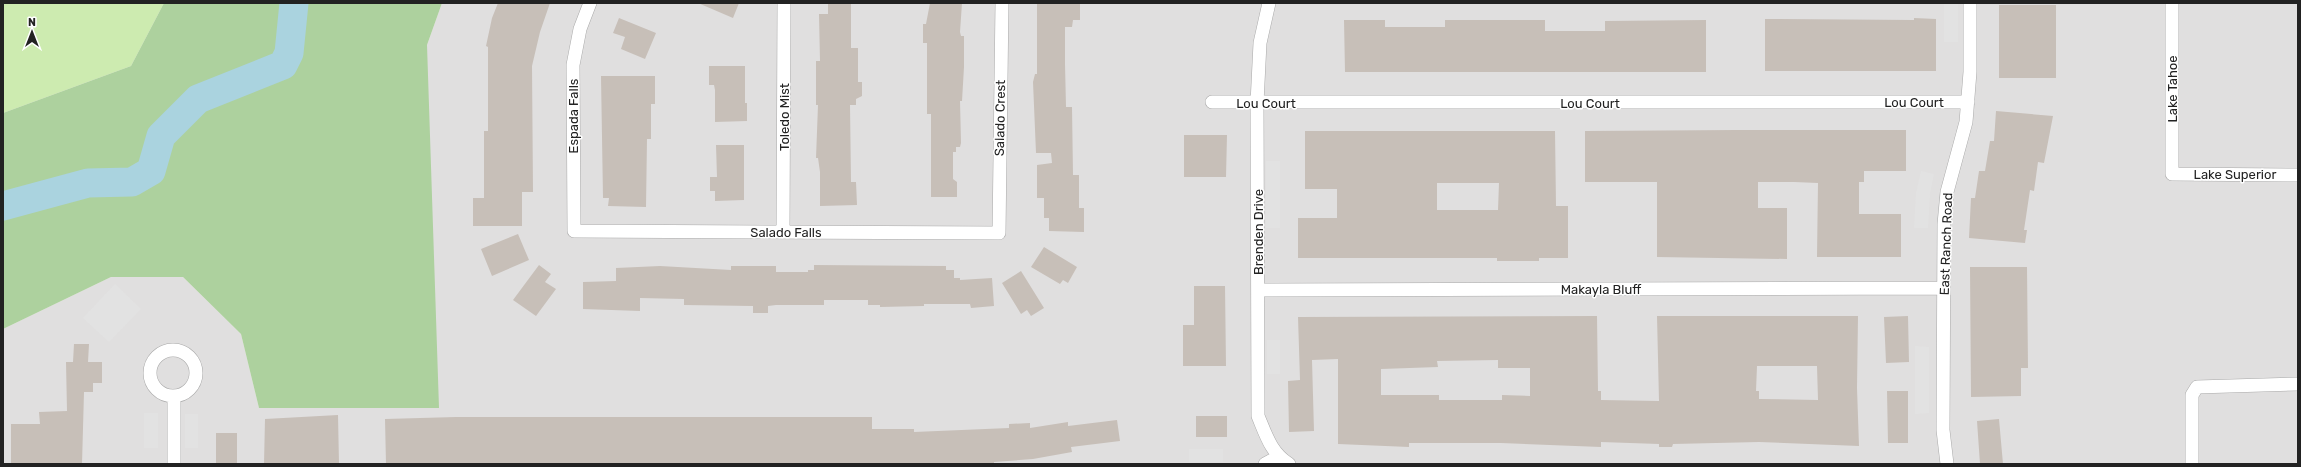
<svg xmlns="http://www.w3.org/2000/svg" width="2301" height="467" viewBox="0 0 2301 467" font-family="Rubik,sans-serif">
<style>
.residential{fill:#e0dfdf}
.grass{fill:#cdebb0}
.forest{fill:#add19e}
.parking{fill:#e2e2e2}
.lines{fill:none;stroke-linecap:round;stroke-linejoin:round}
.river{stroke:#aad3df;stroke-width:29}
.building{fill:#c7bfb8;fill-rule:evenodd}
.minor-casing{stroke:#a9a9a9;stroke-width:14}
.minor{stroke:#fff;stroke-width:13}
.labels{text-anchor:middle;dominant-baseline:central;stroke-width:3;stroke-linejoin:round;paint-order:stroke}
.street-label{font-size:13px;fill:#222;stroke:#fff}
</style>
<rect width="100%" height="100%" fill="#f2efe9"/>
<path class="residential" d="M442 3H2298V464H3V329L111 277H183L241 334 259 408 427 45Z"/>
<path class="grass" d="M3 3H164L131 66 3 113Z"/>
<path class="forest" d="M164 3H442L427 45 439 408H259L241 334 183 277H111L3 329V367V113L131 66Z"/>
<path class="parking" d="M1944 3H1958V42H1944Z
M1266 161H1280V228H1266Z
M1921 171 1934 174 1930 194 1928 228H1914L1916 193Z
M115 284 141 309 109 342 83 318Z
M1267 340H1280V374H1267Z
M1915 346 1929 347V413L1915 414Z
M144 413H158V448H144Z
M185 414H198V448H185Z
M1189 449H1223V462H1189Z"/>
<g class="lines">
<path class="river" d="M3 206 88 183 132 182 151 171 161 136 198 99 283 65 289 53 294 3"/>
</g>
<path class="building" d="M498 3H550L540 32 532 66 533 192H522V226H473V198H484V131H488V47L486 46 492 18Z
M698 3H739L733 18Z
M828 3H851V48H858V82H862V96L856 99V105H850L851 182H856L857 205 820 206V172L818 158H816L818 105H816V61H820L819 14H828Z
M930 3H962L960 32 961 36H964V67L962 101H960L961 143 960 147H956V152H953V179L957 182V197H931V114H927V43H923V24H926Z
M1037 3 1080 4V20H1073L1072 27H1065V64L1066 107H1072L1073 175H1079V208H1084V232L1049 231V218H1044V198H1037V165L1052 163 1051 153H1036L1033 82 1035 74H1037Z
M1999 5H2056V78H1999Z
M619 18 656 33 645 59 621 49 625 37 613 33Z
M1914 18 1936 19V71H1765V19L1914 20Z
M1344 20H1385V27H1445V20H1545V31H1605V21L1706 20V72H1345Z
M709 66H745V103H747V121L715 122V90L714 85H709Z
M601 76H655V104H651V139H647L646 207 608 206 609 198H603Z
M1996 111 2053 116 2044 163 2038 162 2034 191 2030 190 2024 230H2027L2025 243 1969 238 1971 198H1975L1979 171H1985L1990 141H1994Z
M1736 130H1906V171H1864V182H1859V214H1901V257H1817L1818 183 1794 182H1758V208H1787V259L1657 257V182H1585V131Z
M1305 131H1555L1556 206H1568V258H1539V261H1497V258H1298V218H1337V189H1305ZM1437 183H1499L1498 210H1437Z
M1184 135H1227L1226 177H1184Z
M716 145H744V200L715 201V191H710V177H717Z
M518 234 529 260 492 276 481 249Z
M1044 247 1077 267 1068 283 1063 280 1060 284 1031 267Z
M539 265 551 274 545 282 556 289 536 316 513 300Z
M814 265 946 266V270H954V278H960V280L992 278 994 306 971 308 970 304H924V306L880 307V305H868V300H824V305H776L768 306V313H753V306L684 305V299L640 298V311L583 309V282L616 281V268L660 266 731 270V266H776V272H808V270H814Z
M1970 267H2027L2028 368H2021V396L1971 397Z
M1021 271 1044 308 1031 316 1027 310 1021 314 1002 283Z
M1194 286H1225L1226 366H1183V325H1194Z
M1597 316 1598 391H1601V400L1659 401 1657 316H1858L1857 388 1859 446 1759 442 1673 444 1672 447H1659V444L1601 442V447L1501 443H1409V447L1338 444V359L1312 360 1314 431 1289 432 1288 381 1300 380 1298 317ZM1498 360V368H1530V396L1502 395V400H1439V395H1381V369L1438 367 1437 361ZM1757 366H1817L1818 400 1759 399V391H1756Z
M1908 316 1909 362 1886 363 1884 317Z
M74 344H89L88 362H102V383H93V392H84L82 464H11V424H40L39 412 67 411 66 362H73Z
M1887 391H1908V443H1888Z
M338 415 339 464H264L265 419Z
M1196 416H1227V437H1196Z
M456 417H872V429H914V432L1009 428V424L1030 423V428L1068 422V426L1117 420 1120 441 1071 447 1072 452 1033 459 994 462V464H386L385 419Z
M1999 419 2003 464H1980L1977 421Z
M216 433H237V464H216Z"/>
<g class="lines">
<defs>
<path id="minor" d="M590 3 580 29 573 65 574 231 999 233 1002 3
M1269 3 1260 43 1257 103 1258 416C1266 435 1271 453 1289 464
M2172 3V174L2298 175
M1212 102H1968
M783 232 784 3
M1258 290 1943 288
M150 373a23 23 0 1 1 46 0a23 23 0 1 1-46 0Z
M174 396V464
M1265 464 1278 457
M1947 464 1943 430 1944 224 1947 192 1966 122 1970 72V3
M2192 464V395L2197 387 2298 384"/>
</defs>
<use href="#minor" class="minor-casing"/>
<use href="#minor" class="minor"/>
</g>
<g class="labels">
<g class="street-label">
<text transform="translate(2172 89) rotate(-90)">Lake Tahoe</text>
<text x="1914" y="102">Lou Court</text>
<text x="1266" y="103">Lou Court</text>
<text x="1590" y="103">Lou Court</text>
<text transform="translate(573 116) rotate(-90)">Espada Falls</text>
<text transform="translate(784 117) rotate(-90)">Toledo Mist</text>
<text transform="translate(1000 118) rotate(-89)">Salado Crest</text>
<text x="2235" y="174">Lake Superior</text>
<text x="786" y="232">Salado Falls</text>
<text transform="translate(1258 232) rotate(-90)">Brenden Drive</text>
<text transform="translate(1946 244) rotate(-88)">East Ranch Road</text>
<text x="1601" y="289">Makayla Bluff</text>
</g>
</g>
<rect width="2301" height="467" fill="none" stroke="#222222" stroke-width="8"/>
<g transform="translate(32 32)" stroke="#ffffff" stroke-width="3" paint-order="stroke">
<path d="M0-3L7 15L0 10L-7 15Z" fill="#222222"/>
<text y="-6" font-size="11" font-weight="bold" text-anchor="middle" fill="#222222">N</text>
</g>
</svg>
